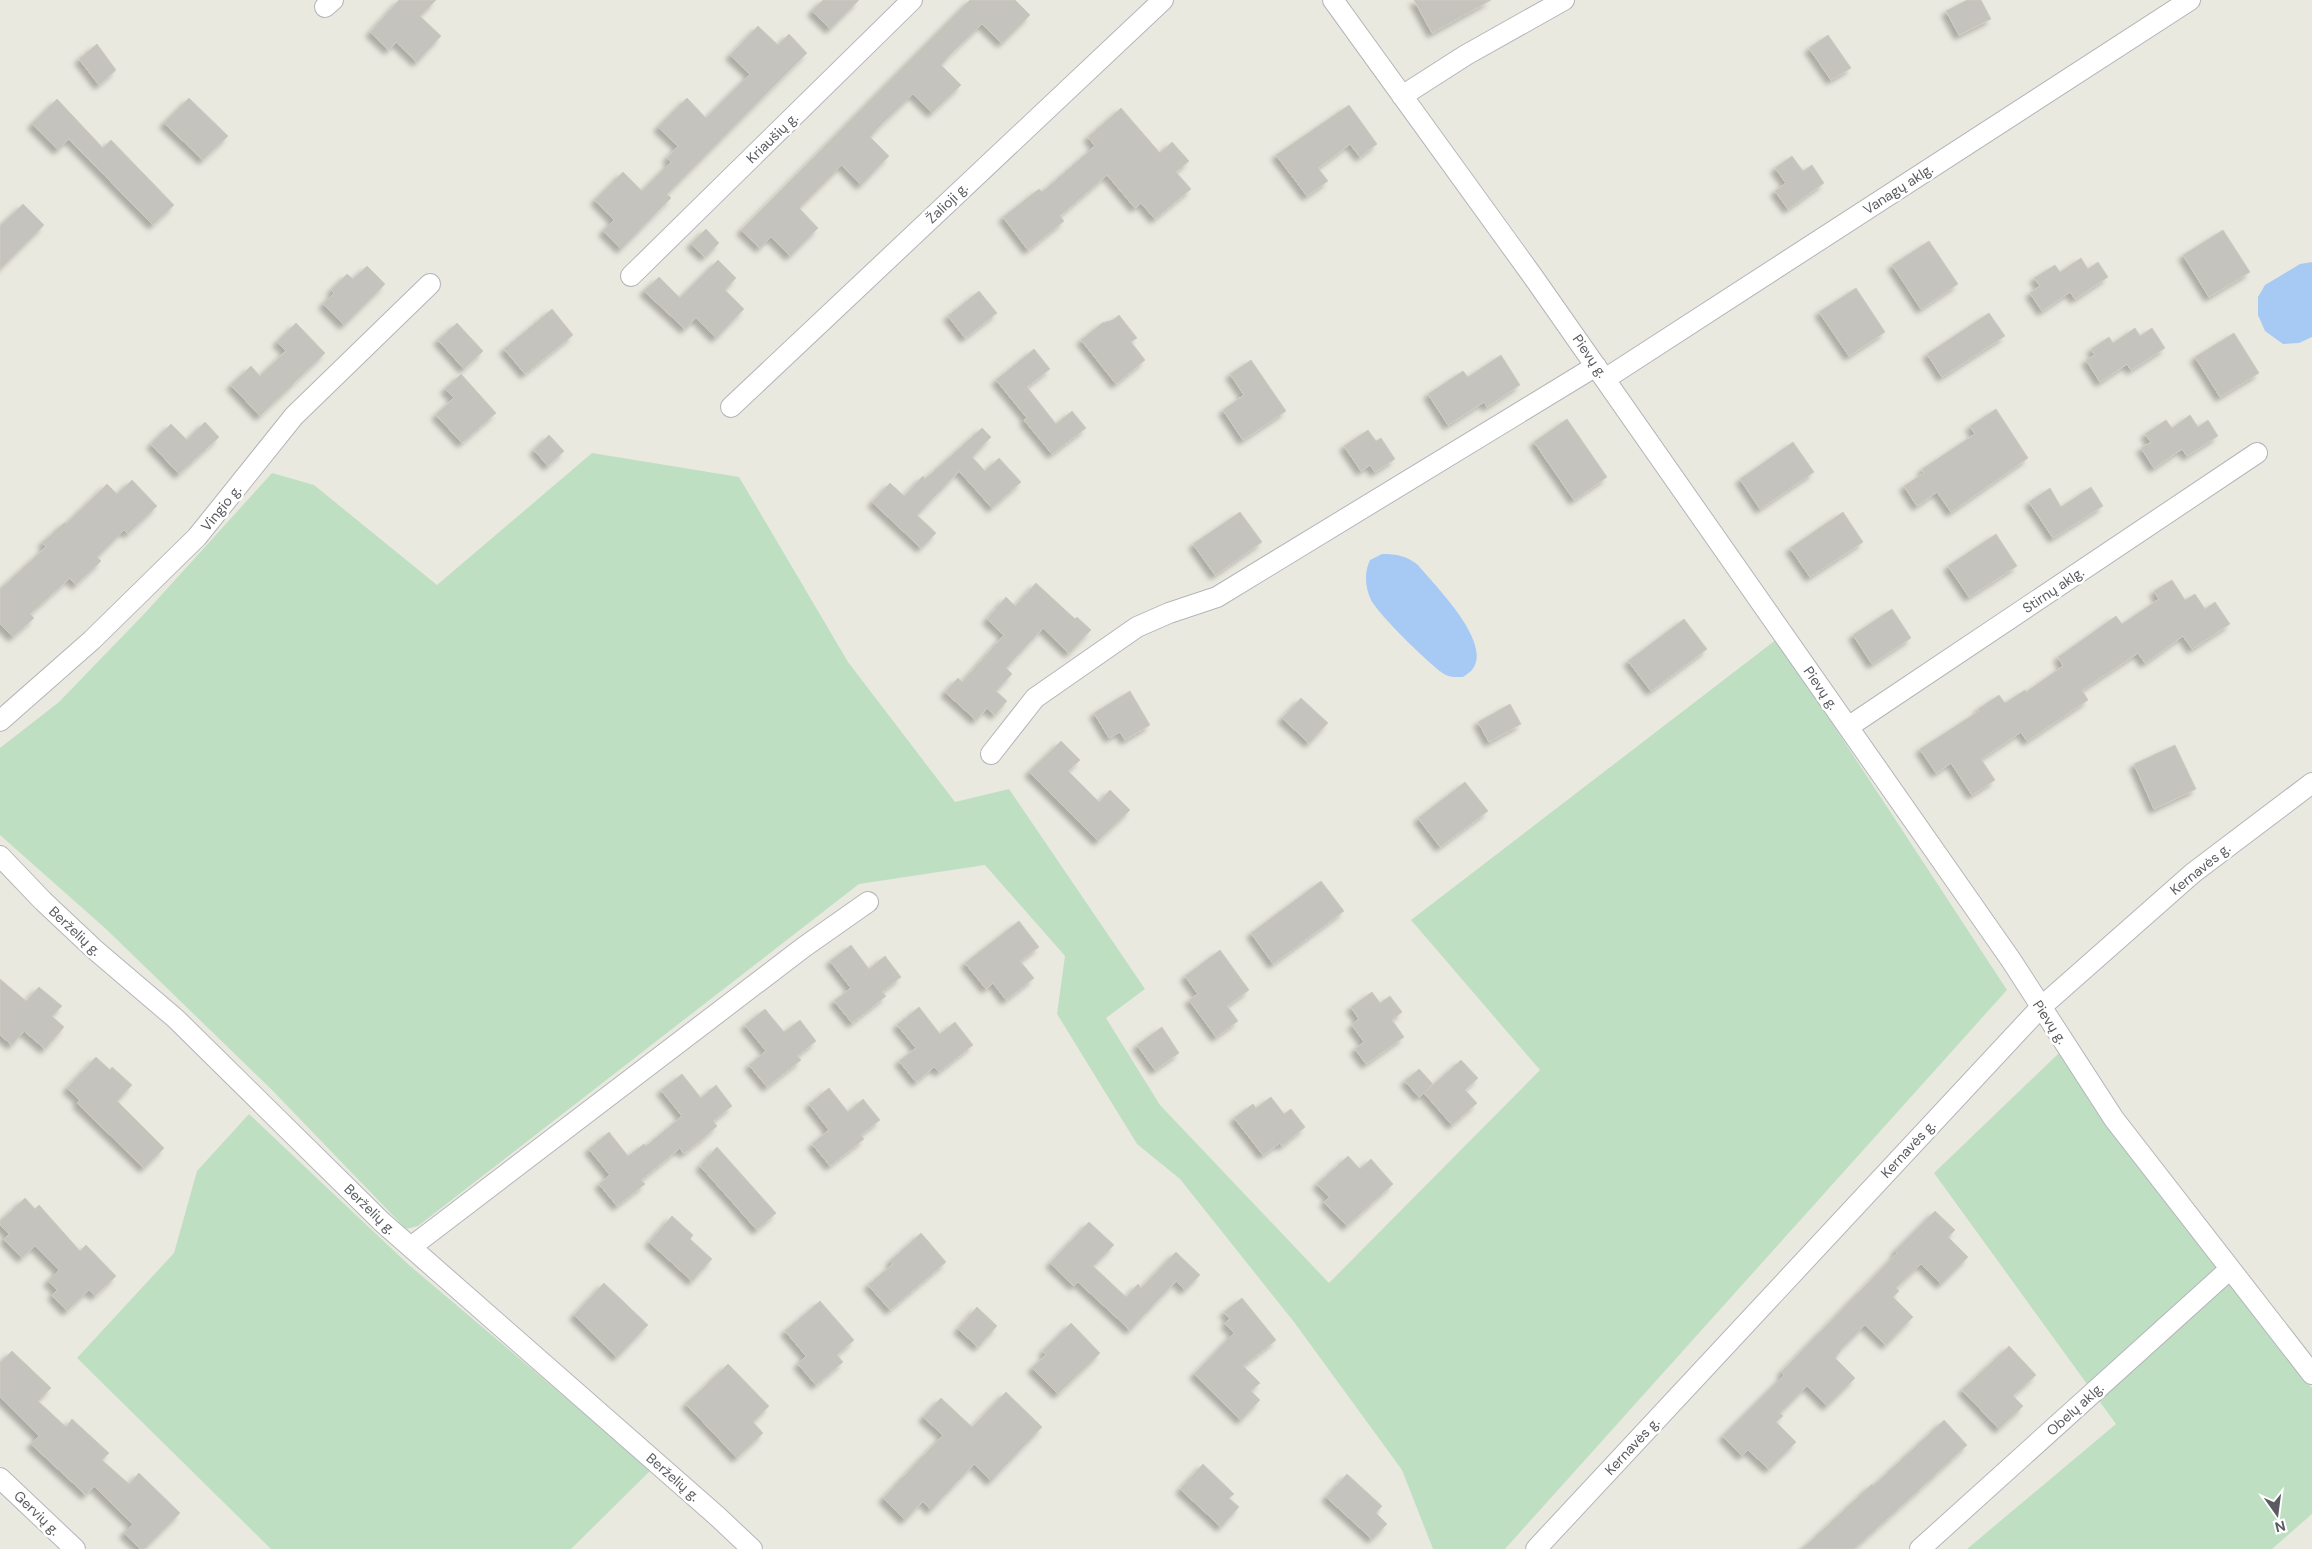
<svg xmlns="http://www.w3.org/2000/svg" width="2312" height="1549" viewBox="0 0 2312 1549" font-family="'DM Sans',sans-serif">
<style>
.green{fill:#bfdfc3}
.water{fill:#a6caf4}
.building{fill:#c5c3bd;stroke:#cecbc0;filter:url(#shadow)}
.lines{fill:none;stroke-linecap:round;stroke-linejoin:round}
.street-casing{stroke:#b3b5b9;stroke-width:22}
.street{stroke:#fff;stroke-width:20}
.labels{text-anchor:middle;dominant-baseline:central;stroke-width:5;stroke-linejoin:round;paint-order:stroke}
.street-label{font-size:14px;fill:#595b5f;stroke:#fff}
</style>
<defs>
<filter id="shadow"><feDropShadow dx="-4.5" dy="4.5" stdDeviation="2.5" flood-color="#0004"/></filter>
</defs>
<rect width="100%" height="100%" fill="#eae9e0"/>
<path class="green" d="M592 453 739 477 848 662 955 802 1009 789 1145 989 1106 1018 1160 1105 1329 1283 1540 1070 1411 920 1777 639 2007 990 1505 1549H1433L1402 1470 1294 1322 1180 1179 1137 1144 1057 1014 1065 956 985 865 859 884 418 1226 406 1229 271 1089 106 929 0 835V748L59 702 146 612 272 473 314 485 437 585Z
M2059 1053 2114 1134 2312 1388V1514L2272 1549H1967L2116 1424 1934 1173Z
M249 1114 409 1265 651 1470 571 1549H271L77 1358 174 1253 197 1171Z"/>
<path class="water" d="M2312 262V337L2299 343 2283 344 2265 331 2258 315V297L2265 285 2300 264Z
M1382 554C1397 554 1407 556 1418 565 1434 585 1494 643 1472 670 1470 672 1466 675 1463 677 1457 677 1450 678 1444 674 1430 665 1379 615 1371 600 1365 587 1364 573 1370 560Z"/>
<path class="building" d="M399 0H436L420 16 441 36 417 62 396 42 389 50 370 32Z
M823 0H859L830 29 812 11Z
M970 0H1015L1030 15 1002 43 982 24 952 53 941 65 961 85 932 113 913 94 881 125 870 137 889 156 861 185 842 165 799 208 818 228 790 256 771 237 760 248 741 230Z
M1414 0H1491L1432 33Z
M1967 0H1981L1991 19 1959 35 1946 11Z
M758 26 778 45 789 34 807 53 667 194 671 198 621 249 603 231 614 220 595 200 623 172 642 191 671 162 667 158 678 146 658 127 687 98 706 118 750 74 730 55Z
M1828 35 1851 68 1831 80 1809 48Z
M97 44 116 70 99 85 79 59Z
M189 98 228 136 203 160 164 123Z
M57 99 103 148 111 140 174 205 153 225 69 139 58 150 32 124Z
M1349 105 1377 144 1360 157 1350 144 1318 168 1328 181 1307 196 1276 155Z
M1121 108 1160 153 1172 142 1189 161 1176 172 1191 189 1155 219 1141 203 1135 208 1107 175 1060 216 1064 221 1028 250 1003 217 1039 189 1042 192 1095 146 1088 137Z
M1792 156 1803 171 1812 165 1824 183 1788 209 1775 191 1786 183 1775 168Z
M23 204 44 225 0 269V226Z
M706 229 719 243 705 257 691 244Z
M2223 230 2250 272 2209 297 2183 255Z
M1929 241 1958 284 1921 309 1892 265Z
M2081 258 2088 269 2098 262 2108 277 2075 299 2070 292 2042 311 2030 293 2040 286 2034 278 2055 265 2060 272Z
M718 260 736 278 725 290 744 309 716 338 696 318 685 329 644 291 659 277 680 298Z
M367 266 385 284 344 325 323 304 334 293 331 290 347 274 353 279Z
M1856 288 1885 332 1849 356 1819 312Z
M979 291 997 313 965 338 948 316Z
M552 309 573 335 525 374 504 349Z
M1989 313 2005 336 1942 377 1927 354Z
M1119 315 1137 338 1131 342 1145 360 1116 384 1081 340 1102 323 1113 320Z
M296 323 325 353 260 416 231 385 251 366 260 376 286 351 277 342Z
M457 323 483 351 464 369 438 340Z
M2135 328 2140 336 2152 328 2165 348 2131 370 2127 364 2100 382 2086 360 2095 355 2091 349 2109 337 2113 343Z
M2234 333 2259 373 2220 397 2195 357Z
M1034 349 1050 369 1027 387 1056 424 1072 411 1086 428 1052 454 1024 420 1027 418 996 380Z
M1501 355 1520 385 1487 407 1484 402 1448 425 1428 394 1463 371 1468 377Z
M1251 360 1286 411 1243 440 1223 410 1244 395 1230 374Z
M461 374 496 413 462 443 436 415 454 398 445 389Z
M1996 409 2028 458 1951 512 1937 492 1917 506 1904 486 1924 473 1922 469 1975 434 1970 426Z
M2190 415 2198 427 2208 420 2218 436 2187 456 2182 449 2154 468 2141 448 2151 442 2145 434 2166 420 2172 428Z
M1567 419 1607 477 1574 500 1534 442Z
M205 422 219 437 179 474 151 444 171 424 187 440Z
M982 428 991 437 972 457 985 471 999 458 1021 482 992 508 959 471 917 515 936 533 921 548 872 502 890 483 904 496 923 476 925 479Z
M1368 430 1376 441 1381 438 1395 459 1375 472 1370 465 1361 471 1344 446Z
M549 435 564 451 548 466 534 450Z
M1793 442 1814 472 1760 509 1740 479Z
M132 480 157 506 128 534 124 530 97 557 101 561 76 585 70 578 30 614 34 618 13 637 0 624V589L46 547 42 543 65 522 66 524 107 484 117 494Z
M2091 487 2103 506 2053 538 2029 502 2050 488 2061 507Z
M1240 512 1262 542 1215 575 1193 544Z
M1843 512 1863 542 1810 577 1790 548Z
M1996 534 2017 566 1969 597 1948 566Z
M2172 580 2185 600 2195 594 2205 609 2215 602 2230 624 2192 649 2183 636 2145 663 2138 653 2082 690 2088 700 2027 741 2021 732 1981 759 1995 780 1972 795 1951 763 1936 773 1920 749 1979 711 1978 709 1999 695 2005 703 2025 690 2026 692 2063 666 2058 657 2116 616 2122 624 2159 599 2154 591Z
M1036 583 1075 619 1077 617 1091 630 1069 653 1043 628 1006 668 1012 674 996 691 1007 701 995 715 987 708 976 720 945 692 958 678 962 682 1004 635 987 619 1006 597 1015 606Z
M1892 609 1911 638 1872 664 1853 635Z
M1684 619 1707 649 1651 691 1628 661Z
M1130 691 1150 725 1125 740 1120 732 1109 738 1094 713Z
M1301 698 1328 723 1309 743 1282 718Z
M1510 704 1521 724 1489 742 1478 722Z
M1061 741 1080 760 1068 771 1099 802 1110 790 1130 810 1098 841 1029 772Z
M2175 745 2196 789 2154 809 2134 764Z
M1465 782 1488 811 1440 847 1418 818Z
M1321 881 1344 911 1273 964 1251 933Z
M1019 921 1039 947 1020 961 1034 978 1006 1000 993 983 986 989 965 963Z
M851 945 869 969 885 956 901 977 882 992 886 996 852 1023 834 1001 851 988 830 961Z
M1220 950 1249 990 1227 1006 1238 1021 1216 1037 1189 1000 1198 994 1185 976Z
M0 979 26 1001 39 987 62 1006 52 1016 64 1027 45 1049 24 1031 12 1045 0 1035Z
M1372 992 1380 1003 1390 996 1402 1012 1392 1020 1404 1037 1366 1064 1355 1049 1364 1042 1352 1025 1359 1019 1351 1007Z
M919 1007 940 1034 955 1022 973 1045 939 1072 934 1067 916 1082 899 1061 916 1048 897 1025Z
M765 1009 784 1032 800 1020 816 1041 797 1056 801 1060 767 1087 749 1065 766 1051 745 1025Z
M1162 1027 1179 1053 1155 1070 1137 1045Z
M96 1057 110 1070 112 1067 132 1085 117 1101 164 1148 144 1168 77 1103 80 1100 67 1088Z
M1461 1060 1478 1078 1465 1090 1477 1103 1452 1125 1424 1093 1419 1097 1405 1081 1419 1069 1433 1084 1425 1092Z
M682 1074 701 1098 716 1085 732 1106 713 1121 717 1126 706 1136 686 1152 683 1153 680 1148 641 1180 645 1184 617 1206 599 1184 610 1175 589 1149 609 1132 628 1156 644 1144 646 1146 682 1116 661 1090Z
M829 1088 848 1112 863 1099 880 1120 861 1135 864 1139 830 1166 812 1144 829 1130 809 1104Z
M1271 1097 1284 1114 1291 1109 1305 1127 1282 1146 1280 1143 1263 1155 1234 1118 1253 1104 1256 1108Z
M717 1147 776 1213 757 1230 700 1166Z
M1348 1156 1360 1169 1371 1159 1393 1184 1347 1226 1324 1202 1329 1197 1317 1184Z
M25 1198 35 1209 39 1205 80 1251 86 1245 116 1276 95 1296 89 1290 67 1311 52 1295 57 1290 48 1281 59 1270 35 1246 22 1258 4 1239 9 1234 0 1225V1221Z
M1935 1211 1955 1230 1948 1237 1968 1257 1941 1284 1921 1264 1896 1288 1899 1291 1893 1297 1913 1317 1886 1345 1865 1325 1840 1350 1841 1351 1835 1358 1855 1378 1827 1406 1807 1386 1780 1413 1783 1416 1776 1422 1796 1442 1769 1469 1748 1450 1742 1456 1723 1436 1784 1375 1781 1372 1897 1253 1895 1251Z
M672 1216 693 1235 690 1239 712 1259 692 1281 649 1242Z
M1089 1222 1114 1245 1093 1266 1126 1297 1138 1284 1141 1288 1176 1252 1200 1275 1185 1290 1176 1281 1130 1330 1078 1282 1074 1286 1050 1263Z
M921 1233 946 1262 890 1310 868 1285 893 1264 890 1261Z
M604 1283 648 1325 617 1357 574 1315Z
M1242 1298 1276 1340 1243 1366 1260 1383 1251 1391 1260 1400 1241 1420 1194 1374 1234 1333 1225 1323 1230 1319 1224 1312Z
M820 1301 854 1340 837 1355 843 1362 816 1385 798 1364 806 1356 785 1331Z
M977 1307 997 1326 978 1347 958 1329Z
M1071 1323 1100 1353 1058 1394 1032 1368 1046 1355 1043 1351Z
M2009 1346 2036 1375 2013 1396 2023 1406 1999 1429 1962 1390Z
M12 1351 51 1388 38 1401 66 1427 72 1419 109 1453 102 1460 129 1484 139 1473 180 1513 144 1549H141L124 1533 133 1524 94 1486 86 1495 31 1444 39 1436 0 1397V1363Z
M728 1364 769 1406 753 1422 763 1433 737 1458 686 1404Z
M1006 1392 1042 1427 991 1481 974 1464 931 1510 923 1501 905 1520 883 1498 943 1435 923 1417 941 1398 972 1427Z
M1944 1420 1967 1445 1919 1490 1854 1549H1802L1872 1484 1873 1486Z
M1203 1464 1234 1494 1229 1498 1239 1507 1221 1527 1180 1489Z
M1347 1474 1382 1506 1376 1513 1387 1524 1372 1539 1326 1497Z"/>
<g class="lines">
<defs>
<path id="street" d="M1333 0 1534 278 2011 960 2114 1119 2312 1374
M325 7 333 0
M1402 96 1466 55 1564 0
M631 276 912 0
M1605 379 2190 0
M731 407 1163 0
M0 721 92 640 197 537 294 416 430 284
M1848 727 2257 453
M991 754 1035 698 1137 627 1169 613 1217 597 1596 366
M0 856 43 901 94 949 175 1018 382 1222 717 1516 752 1549
M411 1247 804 947 868 902
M0 1478 75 1549
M1536 1549 2040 1008 2193 873 2312 783
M1920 1549 2230 1269"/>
</defs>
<use href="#street" class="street-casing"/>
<use href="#street" class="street"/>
</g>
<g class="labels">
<g class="street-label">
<text transform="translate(772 138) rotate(-44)">Kriaušių g.</text>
<text transform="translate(1898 189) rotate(-33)">Vanagų aklg.</text>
<text transform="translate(947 203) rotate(-44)">Žalioji g.</text>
<text transform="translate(1590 356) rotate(55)">Pievų g.</text>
<text transform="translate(221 508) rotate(-51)">Vingio g.</text>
<text transform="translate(2053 590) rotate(-34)">Stirnų aklg.</text>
<text transform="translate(1821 688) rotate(55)">Pievų g.</text>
<text transform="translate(2200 869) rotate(-39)">Kernavės g.</text>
<text transform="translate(75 931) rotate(43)">Berželių g.</text>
<text transform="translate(2050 1022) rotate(56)">Pievų g.</text>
<text transform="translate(1908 1149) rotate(-47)">Kernavės g.</text>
<text transform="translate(370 1209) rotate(44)">Berželių g.</text>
<text transform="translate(2075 1409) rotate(-42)">Obelų aklg.</text>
<text transform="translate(1632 1446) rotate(-47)">Kernavės g.</text>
<text transform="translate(673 1477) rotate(41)">Berželių g.</text>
<text transform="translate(37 1513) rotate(44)">Gervių g.</text>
</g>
</g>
<g transform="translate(2277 1514) rotate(166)" stroke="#ffffff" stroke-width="4" paint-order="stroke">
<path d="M0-4L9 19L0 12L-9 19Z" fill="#595b5f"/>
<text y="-8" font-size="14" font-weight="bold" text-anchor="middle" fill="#595b5f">N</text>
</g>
</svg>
